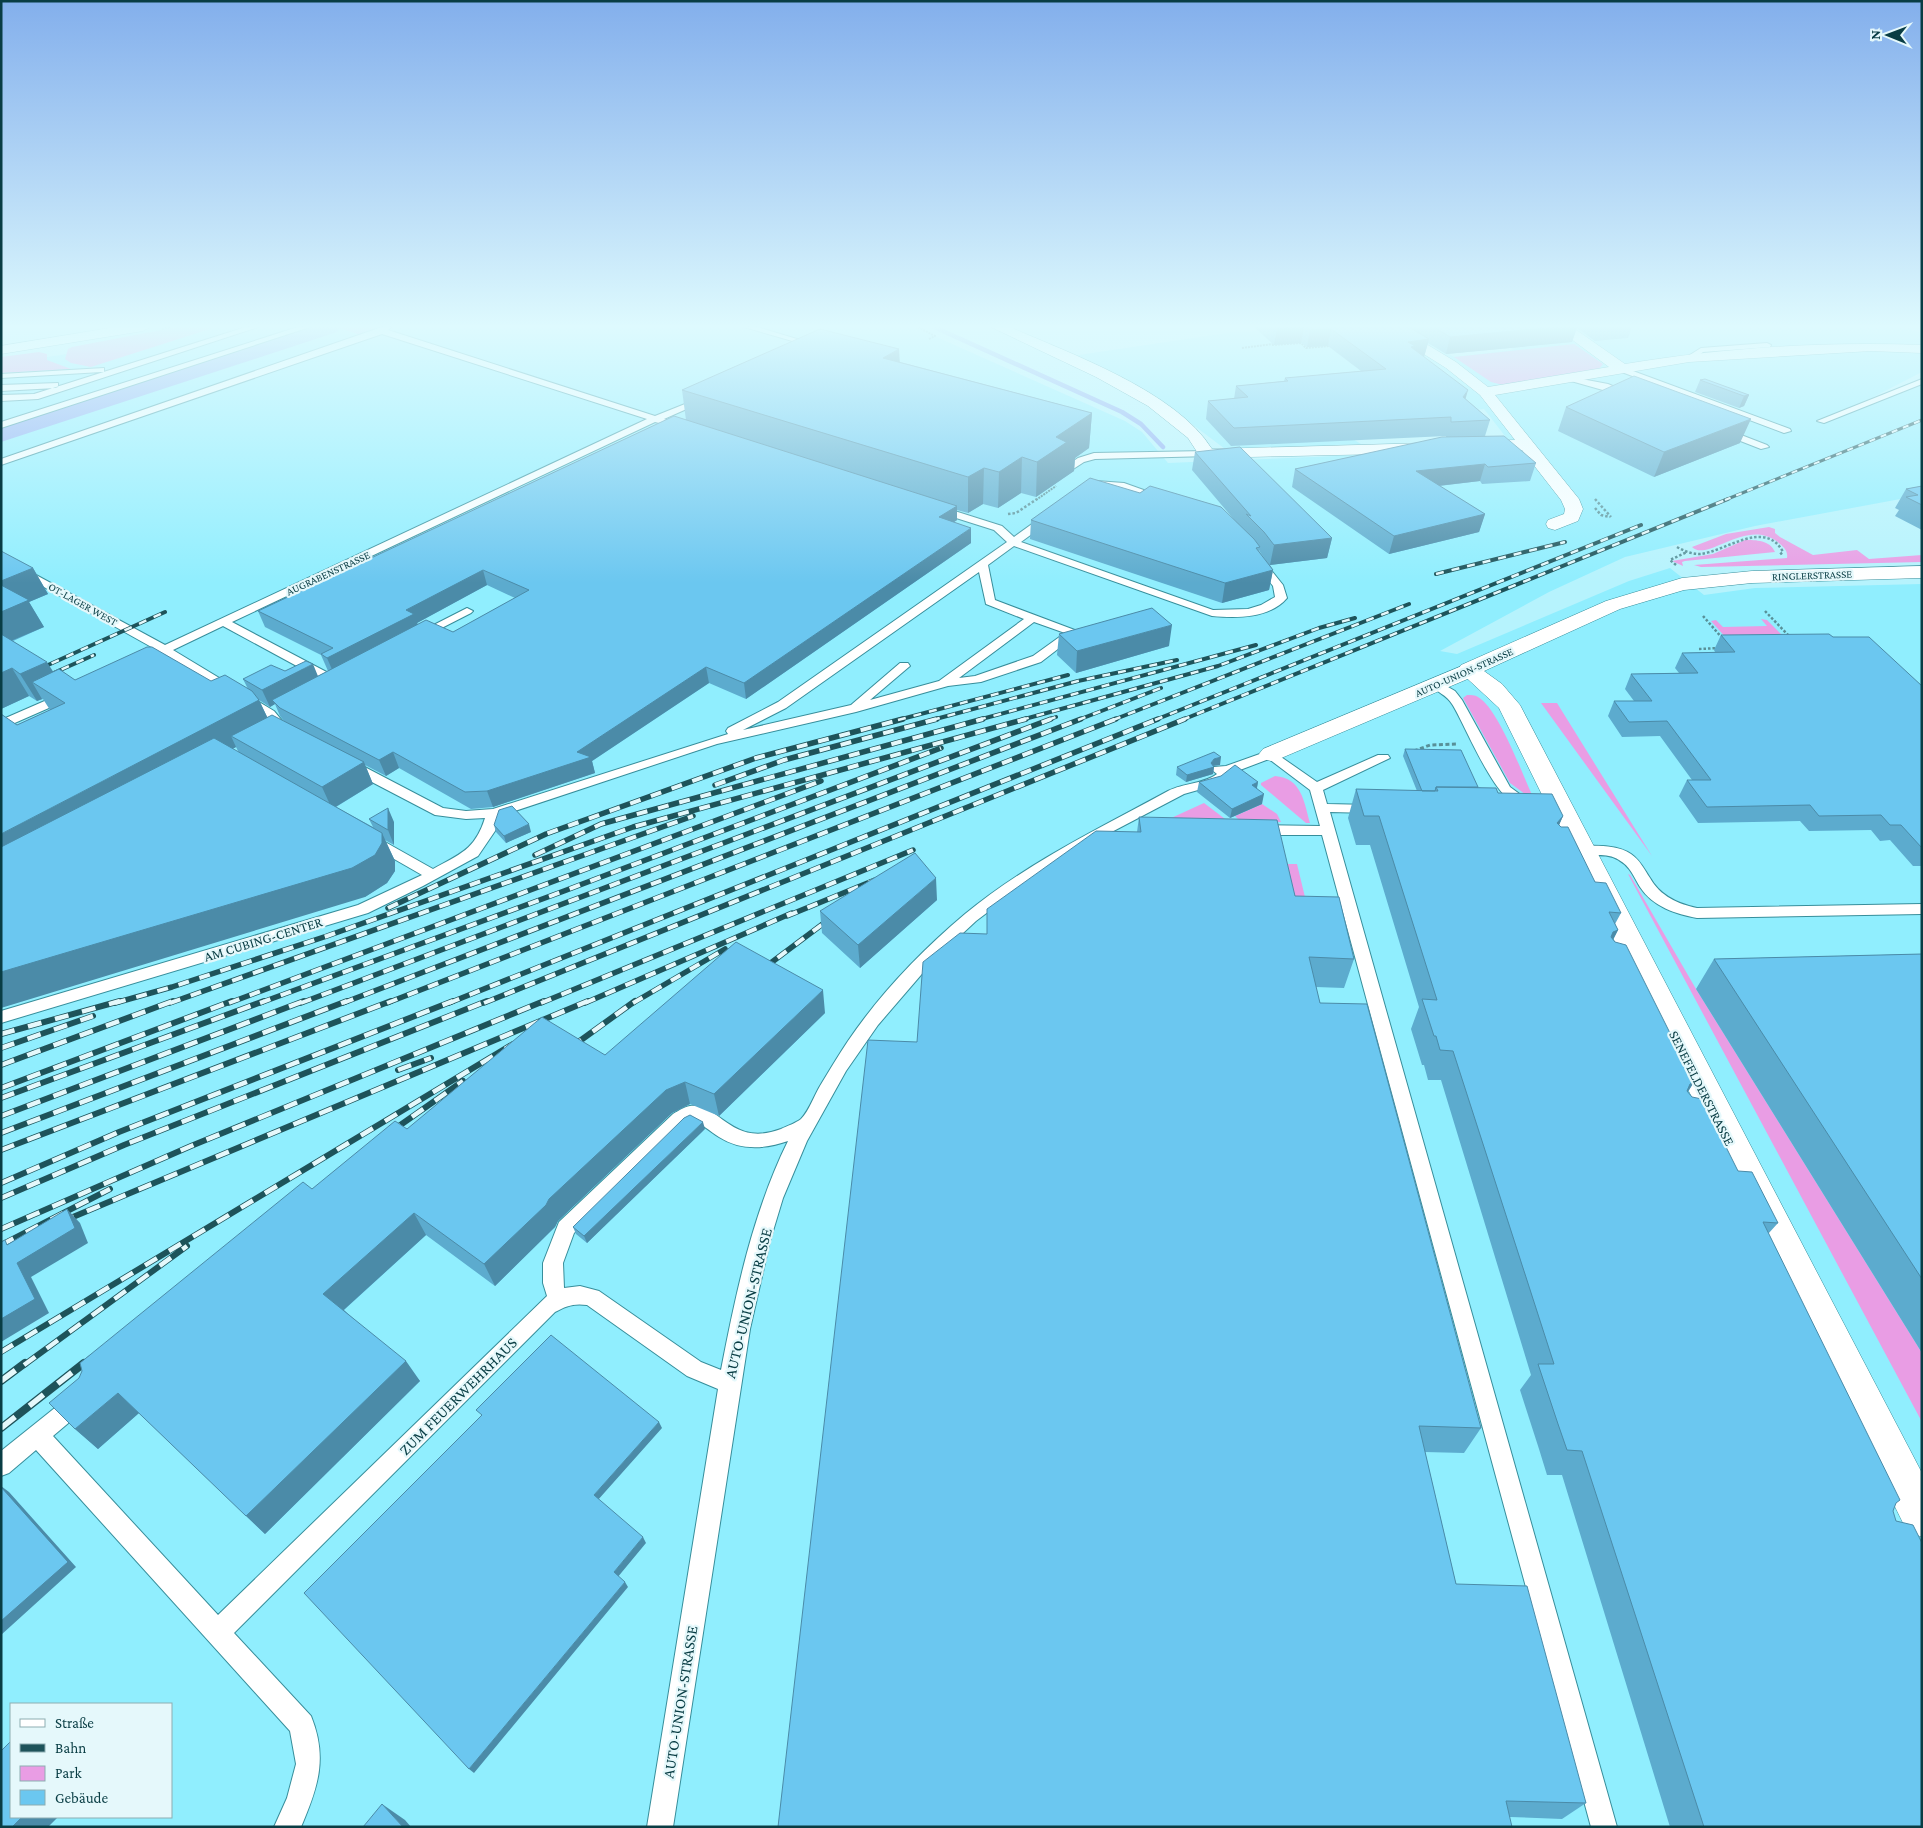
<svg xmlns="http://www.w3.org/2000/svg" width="1923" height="1828" viewBox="0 0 1923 1828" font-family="'Crimson Pro',serif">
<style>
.built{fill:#90eefe;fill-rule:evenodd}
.green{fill:#e99de4}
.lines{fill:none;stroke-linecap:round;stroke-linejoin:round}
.stream{stroke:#8da7f2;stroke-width:4.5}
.river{fill:#8da7f2;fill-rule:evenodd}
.lane-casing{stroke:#378e9b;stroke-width:2}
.street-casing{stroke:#378e9b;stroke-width:1}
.secondary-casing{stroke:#378e9b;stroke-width:1}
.path-far2{stroke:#589098;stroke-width:2;stroke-dasharray:2 1;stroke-linecap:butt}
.path-far1{stroke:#589098;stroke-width:2.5;stroke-dasharray:2.5 2;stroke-linecap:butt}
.path{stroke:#589098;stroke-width:3;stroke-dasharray:4 2.5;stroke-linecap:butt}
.lane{fill:#fff;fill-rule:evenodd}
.street{fill:#fff;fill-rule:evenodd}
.secondary{fill:#fff;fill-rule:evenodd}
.rail-far4-casing{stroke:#1e535a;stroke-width:3}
.rail-far3-casing{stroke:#1e535a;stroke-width:4}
.rail-far2-casing{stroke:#1e535a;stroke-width:5.5}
.rail-far1-casing{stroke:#1e535a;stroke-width:6}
.rail-casing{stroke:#1e535a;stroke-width:8}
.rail-far4{stroke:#e5f8fb;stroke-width:2;stroke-dasharray:6;stroke-linecap:butt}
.rail-far3{stroke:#e5f8fb;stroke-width:2.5;stroke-dasharray:8;stroke-linecap:butt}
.rail-far2{stroke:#e5f8fb;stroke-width:4;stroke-dasharray:11;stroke-linecap:butt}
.rail-far1{stroke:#e5f8fb;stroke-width:4.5;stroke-dasharray:14;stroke-linecap:butt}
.rail{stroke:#e5f8fb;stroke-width:5.5;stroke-dasharray:18;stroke-linecap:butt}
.wall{fill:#5cabce;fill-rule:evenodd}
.shaded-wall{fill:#4b8ba8}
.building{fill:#6bc7f0;stroke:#4b8ba8}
.labels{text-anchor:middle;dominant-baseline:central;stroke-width:4.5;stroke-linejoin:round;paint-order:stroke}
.far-street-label{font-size:11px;fill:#093d44;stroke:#e5f8fb}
.street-label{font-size:14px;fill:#093d44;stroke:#e5f8fb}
.near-street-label{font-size:16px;fill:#093d44;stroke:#e5f8fb}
</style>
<rect width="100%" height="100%" fill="#b6f3fd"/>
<path class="built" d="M216 327H914L1125 421 1142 432 1168 463 1507 449 1505 436 1484 409 1328 424 1361 444 1225 449 1159 399 1072 356 1227 333 1307 327H1403L1454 357 1514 350 1483 331 1522 327H1905L1922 334V372L1819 425 1922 383V495L1755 526 1625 557 1549 592 1440 651 1457 654 1629 581 1670 568 1704 595 1755 588 1922 584V1827H1V364L159 340 168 342ZM11 1704H171V1817H11Z"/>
<path class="green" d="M177 327H216L91 367 71 363 65 359 68 349 72 347Z
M314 327H378L360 335 340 328 1 441V429Z
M1574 344 1603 364 1598 370 1503 385 1491 382 1454 357Z
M39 352 47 354V360L71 369 1 373V357Z
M1769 527 1775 529V533L1780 537 1813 555 1857 550 1869 559 1922 555V562L1701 567 1694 565 1787 558C1788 552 1785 548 1780 544 1748 515 1708 563 1692 547L1726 534Z
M1745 540C1756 540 1770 540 1775 552L1685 561 1682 562 1683 566 1672 561 1713 554Z
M1761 619 1767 620 1791 644 1727 639 1711 621 1716 620 1723 627 1767 626Z
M1467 695C1471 695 1475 695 1478 697 1498 708 1522 773 1532 795V799L1510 783 1463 698Z
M1541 703H1557L1652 856Z
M1275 776C1302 778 1304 802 1310 823H1306L1261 785V783Z
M1204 803 1229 822 1169 819Z
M1262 804 1277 814 1281 822 1240 821 1235 816Z
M1283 864H1297L1311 922H1296Z
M1628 874 1630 875 1696 989 1922 1353V1422Z"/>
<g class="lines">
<path class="stream" d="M934 327 1122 412 1141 424 1163 447
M1 433 327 327"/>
<path class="river" d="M303 327H340L337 332 1 442V425Z"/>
<defs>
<path id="lane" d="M246 327H258L38 399 1 401V395L34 394Z
M298 327H310L1 428V422Z
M382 327H391L388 330 655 416 700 398 707 400 664 419 683 425V429L655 422 232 622 336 677 338 680 336 683H328L223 626 173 650 274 711 289 729 283 733 279 732 266 717 164 654H155L153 652 155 649 1 563V556L165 645 647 419 382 334 1 465V459Z
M744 327H757L817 345 813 347Z
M1767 343 1771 345 1770 347 1703 352 1692 360 1685 358 1701 348Z
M1622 367 1790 429 1791 431 1784 433 1619 371 1618 369Z
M104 368V372H101L1 378V374Z
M1571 377 1608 384 1631 394 1624 396 1571 381Z
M1922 379V384L1824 423 1817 421Z
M58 383V387L55 388 1 391V385Z
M1723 428 1767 445 1769 447 1761 449 1720 433 1719 431Z
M1207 451 1210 452V456L1095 459 1084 462 1064 475 1056 473 1078 458 1094 453Z
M1096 481 1124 483 1166 498 1161 501C1133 494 1117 482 1087 490L1082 487Z
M934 507H942L1002 526 1014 537 1043 516H1051V520L1021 542 1213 610 1248 609 1261 605 1275 597 1273 586 1254 562 1255 560H1263L1283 585 1287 598C1269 619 1236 618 1212 616L1014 546 988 565 995 600 1080 632 1041 662 981 682 948 686 856 712 717 744 500 816 495 831 478 856 423 886 368 913 1 1023V1011L358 905 422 875 368 844 366 841 368 838H378L433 869C460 854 475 850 485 818L466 819 435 815 347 769 345 766 347 763H357L443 808 466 811 493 809 728 734 726 731 728 728 778 702 1007 542 994 530 934 511ZM979 572 986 604 1024 619 939 681 870 700 910 666 908 663H900L851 705 743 730 786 708ZM1034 622 1065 633 1033 656 975 676 959 678Z
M467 608 473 611 471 613 426 636H418L416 634Z
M1436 680 1455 691 1462 700 1510 787 1529 801 1531 804 1529 807C1499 815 1466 725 1452 704 1447 695 1436 692 1430 684Z
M63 693 69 697 67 700 1 729V720Z
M1271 750 1317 782 1378 755H1388L1390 758 1323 790 1327 804 1371 805 1378 809 1371 813 1330 812 1617 1827H1591L1322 835H1260L1253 830 1260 825 1320 826 1310 790 1269 759 1232 773 1219 784 1184 794 1104 836 1025 884 976 921 933 961 878 1025 846 1071 807 1141 783 1198 770 1241 750 1329 673 1827H647L718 1389 687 1376 587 1305C574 1303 566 1306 555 1312L234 1633 311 1716C328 1758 318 1787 301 1827H274L287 1798 296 1764 290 1731 36 1450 9 1473 1 1476V1451L71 1395 78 1392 85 1395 89 1402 85 1409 53 1436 218 1615 547 1296 543 1283V1263L559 1222 673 1114C678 1111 684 1107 690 1106 720 1103 731 1148 781 1129 787 1126 796 1123 801 1119 809 1111 814 1096 820 1086 829 1071 838 1056 848 1041 880 994 921 951 965 914 1027 863 1098 829 1168 791 1183 783 1204 784 1217 774L1212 770 1214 767 1226 766ZM692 1120C702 1124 710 1131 719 1137 741 1151 765 1149 788 1141 753 1212 736 1292 721 1370L701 1362 599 1291 580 1286 564 1288 563 1263 574 1233 685 1124Z
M1578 846C1595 846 1616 844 1631 854 1640 860 1644 869 1650 878 1660 896 1678 904 1697 908L1922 904V914L1697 918C1676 914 1653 907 1640 887 1634 877 1630 866 1619 860 1605 851 1588 858 1573 854L1571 851Z"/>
<path id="street" d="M991 327H1010C1071 354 1176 391 1212 449L1428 443 1434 444 1436 448 1434 452 1428 453 1201 458 1188 438 1148 406 1096 377Z
M1381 327H1398L1456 362 1488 387 1609 367 1555 327H1572L1625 364C1722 348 1823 341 1922 345V353L1871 351 1689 362 1495 395 1579 499 1583 509 1578 521 1555 530 1548 528 1546 524 1548 520 1564 514 1565 509 1561 500 1522 450 1478 451 1472 450 1470 446 1472 442 1478 441 1515 440 1480 395 1446 368Z
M1469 663 1477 665 1480 670 1477 675 1279 759 1271 761 1263 759 1259 754 1263 749Z"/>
<path id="secondary" d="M116 327H150L143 331 1 354V346Z
M1922 566V578L1752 583 1684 590 1620 609 1484 671 1502 684 1520 705 1922 1473V1537L1907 1531 1499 708 1458 670 1461 665 1606 601 1682 578 1752 571Z"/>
</defs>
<use href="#lane" class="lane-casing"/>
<use href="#street" class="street-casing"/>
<use href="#secondary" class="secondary-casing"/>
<path class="path-far2" d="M918 327 935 336 929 339
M162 329 170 327
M1272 345 1301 343 1306 348 1330 346
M1242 348 1273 344
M1036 500 1056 486"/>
<path class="path-far1" d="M1595 499 1611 517
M1595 508 1601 515 1610 517
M1008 514 1016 513 1037 499
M1677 547C1684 551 1691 554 1700 554 1725 552 1765 518 1783 552L1779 555
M1676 565 1670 560 1687 552
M1765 611 1789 636
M1703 616 1723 639
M1699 649 1719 648"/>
<path class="path" d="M1414 751 1430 745 1457 744"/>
<use href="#lane" class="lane"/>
<use href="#street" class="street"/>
<use href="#secondary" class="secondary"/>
<defs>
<path id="rail-far4" d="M1725 500 1922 420"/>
<path id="rail-far3" d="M1436 574 1565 542
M37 670 165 612
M47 676 94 655
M898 720 1068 675
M932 720 1078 681 1177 660
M978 720 1256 645
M1021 720 1218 666 1319 628 1355 618
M1048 720 1056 717
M1078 720 1161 688
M1113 720 1409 604
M1155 720 1641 525
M1182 720 1728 499"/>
<path id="rail-far2" d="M715 785 784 760 937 719
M535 855 601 824 983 719
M388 908 546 834 756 758 903 719
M787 916 875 880
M760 971 832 917
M115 1003 172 987 327 936 633 827 1026 719
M170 1003 693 816
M229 1003 821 781
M260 1003 564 891 941 748
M301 1003 1051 719
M343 1003 1081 719
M387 1003 1116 719
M449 1003 1158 719
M484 1003 1185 719
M541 1003 913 850
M585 1003 792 913
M633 1003 725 949"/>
<path id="rail-far1" d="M1 1034 120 1001
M1 1048 93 1016
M570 1048 635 1001
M1 1065 173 1001
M398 1070 431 1058
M1 1088 232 1001
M1 1098 264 1001
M1 1116 304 1001
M1 1133 347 1001
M389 1133 463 1081
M1 1150 391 1001
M1 1183 119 1132 453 1001
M1 1198 124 1145 487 1001
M61 1222 588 1001
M1 1229 191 1146 544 1001
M1 1245 110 1189
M1 1352 513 1044
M24 1365 187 1246
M82 1365 92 1357"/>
<path id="rail" d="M1 1381 25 1363
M1 1428 84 1363"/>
</defs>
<use href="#rail-far4" class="rail-far4-casing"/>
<use href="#rail-far3" class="rail-far3-casing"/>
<use href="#rail-far2" class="rail-far2-casing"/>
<use href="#rail-far1" class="rail-far1-casing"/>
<use href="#rail" class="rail-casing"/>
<use href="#rail-far4" class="rail-far4"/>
<use href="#rail-far3" class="rail-far3"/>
<use href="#rail-far2" class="rail-far2"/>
<use href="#rail-far1" class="rail-far1"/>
<use href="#rail" class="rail"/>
</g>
<path class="wall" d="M1255 327H1632L1628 338 1595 341 1577 328 1572 342 1446 354 1428 343 1424 357H1423L1466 399 1490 420 1485 436 1536 463 1530 481 1482 484 1480 481 1439 486 1485 514 1479 532 1389 554 1292 487 1295 469 1446 437V436L1231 446 1206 419 1208 401 1234 399 1236 386 1284 381 1285 378 1361 371 1328 346 1307 347 1301 343 1274 345 1255 328Z
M900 362 1092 413 1089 448 1075 458 1074 471 1036 497 1021 493 998 508 983 504 968 513 957 510V520L954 522 971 543 746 699 709 683 592 761 595 773 493 807 471 809 399 768 386 776 365 765 373 784 336 807 373 827 369 819 394 822V845L385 840 395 861V871L387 883 365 897 17 725 50 710 43 699 37 701 29 696 1 709V551L33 568 48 594 29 602 44 627 13 641 53 672 75 680 211 681 248 689 243 679 285 671 318 676 328 671 321 655 265 627 258 611 686 420 682 390ZM487 585 515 598 453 632 418 624 417 623ZM259 700 270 707 275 704 280 716 284 721 267 717ZM236 747 239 753 232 749Z
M1700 380 1749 395 1744 406 1739 408 1695 392Z
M1566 407 1740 443 1654 477 1558 431Z
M1195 452 1332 538 1327 558 1270 565 1273 570 1269 590 1222 603 1030 539 1031 520 1236 522 1192 470ZM1259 550 1260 552 1269 565 1259 551Z
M1922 486V530L1895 516 1899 510 1895 508 1906 489Z
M1059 634 1169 646 1076 673 1057 655Z
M1721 635 1833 637 1922 686V866H1913L1890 840 1880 841 1871 830 1809 831 1800 821 1698 823 1679 796 1687 780H1692L1660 736 1622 737 1608 716 1614 701H1634L1625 689 1631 674 1679 673 1675 668 1682 653 1715 652 1714 650Z
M1405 749 1478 787 1498 793 1563 816 1559 825 1595 882 1621 913 1615 924 1618 930 1613 940 1694 1082 1688 1092 1738 1171 1778 1223 1768 1234 1895 1504 1893 1511 1922 1827H1670L1562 1475H1547L1539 1449 1520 1390 1531 1375 1441 1080H1428L1424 1065H1422L1411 1029 1419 1007 1370 845H1356L1348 818 1356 789 1417 791 1403 756Z
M1220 765 1214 766V767L1213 774 1186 782 1176 775 1177 767Z
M1199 782H1258L1257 788 1262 804 1230 818 1197 792Z
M1139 817 1295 896 1354 959 1344 988 1316 987 1320 1003 1481 1428 1464 1453 1425 1452 1456 1584 1586 1803 1562 1819 1510 1817 917 1042 987 934 1137 832Z
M494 825 531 832 506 843 496 832Z
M937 900 860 968 822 933 820 911Z
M1922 954V1353L1696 989 1714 959Z
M825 1013 719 1116 690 1104 672 1113 558 1221 555 1227 495 1286 426 1235 344 1310 420 1381 265 1534 139 1413 98 1449 75 1429 312 1189 407 1129 605 1055Z
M705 1129 587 1243 576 1234 573 1227Z"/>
<path class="shaded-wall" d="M1289 327H1304L1301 343 1274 345 1277 328Z
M1556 327H1577L1572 342 1446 354 1450 337Z
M1331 329 1328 346 1307 347 1310 330Z
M1429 339 1424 357 1412 358 1408 342Z
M899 349 901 382 883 358Z
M1468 390 1463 408V397Z
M1749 395 1744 406 1739 408 1744 396Z
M1092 413 1089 448 1075 458 1074 471 1036 497 1037 462 1056 437Z
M1751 419 1740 443 1654 477 1664 452Z
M1022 457 1021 493 998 508 999 472Z
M1485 464 1480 481 1411 489 1416 471Z
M984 468 983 504 968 513V477Z
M957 506V520L939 532V517Z
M1485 514 1479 532 1389 554 1394 536Z
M971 528V543L746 699 744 683Z
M1332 538 1327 558 1270 565 1274 545Z
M33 568 48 594 29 602 44 627 1 645V581Z
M483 570 487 585 417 623 419 629 334 674 327 658 406 610Z
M1273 570 1269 590 1222 603 1225 583Z
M1172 625 1169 646 1076 673 1077 651Z
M47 662 64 689 32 682 42 699 37 701 20 674Z
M313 664 320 681 272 700 275 704 270 707 262 690Z
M706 667 709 683 592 761 595 773 493 807 487 791 577 752Z
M12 668 29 696 1 709V673Z
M259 700 272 727 231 736 236 747 1 873V834Z
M393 752 399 768 386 776 379 760Z
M1221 757 1220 765 1212 766 1214 767 1213 774 1186 782 1187 775 1211 763 1214 759Z
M364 762 373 784 332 809 322 787Z
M1258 782 1256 792 1252 785Z
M1264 794 1262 804 1230 818 1232 809Z
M388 808 394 822V845L388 830Z
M1563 816 1550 846 1557 823Z
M529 824 531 832 506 843 504 836Z
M382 833 395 861V871L387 883 365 897 1 1008V972Z
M936 878 937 900 860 968 858 945Z
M1618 930 1603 959 1613 932Z
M823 990 825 1013 719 1116 714 1094Z
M685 1082 690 1104 672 1113 558 1221 555 1227 495 1286 484 1264 549 1199 666 1090Z
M1694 1082 1675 1111 1690 1084Z
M703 1122 705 1129 587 1243 584 1236Z
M67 1209 80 1223 88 1243 31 1277 49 1313 1 1342V1319L17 1263Z
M414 1213 426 1235 338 1315 323 1294Z
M406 1361 420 1381 265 1534 246 1516Z
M118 1393 139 1413 98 1449 75 1429Z
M659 1422 662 1428 597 1501 594 1495Z
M1 1486 9 1492 76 1567 1 1635Z
M643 1537 646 1543 617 1578 614 1572Z
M625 1582 628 1587 474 1773 469 1769Z
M382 1804 405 1820 411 1827H403Z
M22 1817H58L48 1827H12Z"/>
<path class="building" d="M1306 327H1409L1429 339 1408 342 1415 346 1411 347 1468 390 1463 397 1490 420 1451 422V417L1234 428 1208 401 1248 397 1236 386 1288 381 1285 378 1386 369 1331 329 1310 330Z
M1434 327H1556L1450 337Z
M820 329 899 349 883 358 1092 413 1056 437 1066 442 1076 436 1037 462 1022 457 999 472 984 468 968 477 682 390Z
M1634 376 1751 419 1664 452 1566 407Z
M1705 379 1749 395 1744 396 1700 380Z
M674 416 957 506 939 517 971 528 744 683 706 667 577 752 591 757 487 791 465 792 393 752 379 760 280 708 272 700 426 620 453 632 529 590 483 570 406 610 414 614 327 658 321 654 333 648 258 611Z
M1504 436 1536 463 1488 467 1485 464 1416 471 1485 514 1394 536 1295 469 1442 437Z
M1240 447 1332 538 1274 545 1264 532 1246 514 1251 516 1195 452Z
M1090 478 1140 493 1150 486 1221 507 1254 539 1260 547 1256 548 1273 570 1225 583 1031 520Z
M1922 486V505L1906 497 1918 495 1906 489Z
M1 551 33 568 1 581Z
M1 585 29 600 1 612Z
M1152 608 1172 625 1077 651 1059 634Z
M1 634 47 662 20 674 12 668 1 673Z
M1829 634 1833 637H1869L1922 686V848L1901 825H1890L1881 815 1819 816 1810 805 1707 807 1687 780H1711L1667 721 1629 722 1614 701H1652L1631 674 1698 673 1682 653 1735 652 1721 635Z
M147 647H152L211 681 225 675 252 691 259 700 1 834V714L17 725 65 703 32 682 59 669 75 680Z
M306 661 313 664 262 690 243 679 271 665 285 671Z
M272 715 364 762 322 787 231 736Z
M214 738 382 833V843L375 855 352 868 1 972V847Z
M1405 749 1461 750 1478 787H1436L1435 791H1422Z
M1214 752 1221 757 1214 759 1211 763 1214 767 1187 775 1177 767Z
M1235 765 1258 782 1252 785 1264 794 1232 809 1199 782 1221 776Z
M1436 787 1496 788 1498 793 1552 794 1563 816 1557 823 1561 827H1568L1595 882 1606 883 1621 913 1609 912 1618 930 1613 932 1611 937 1615 942 1626 945 1672 1037 1694 1082 1690 1084 1687 1091 1692 1097 1702 1099 1738 1171 1752 1172 1778 1223 1763 1222 1900 1500 1896 1503 1893 1511 1896 1521 1913 1525 1922 1543V1827H1704L1582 1451 1567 1450 1558 1424 1538 1364H1554L1453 1051 1440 1050 1436 1036H1434L1422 999 1437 1000 1379 816H1364L1356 789 1438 791Z
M512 806 529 824 504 836 494 825 499 810Z
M388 808V830L369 819Z
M1139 817 1277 820 1295 896 1339 897 1354 959 1309 957 1320 1003 1367 1004 1481 1428 1419 1426 1456 1584 1527 1586 1586 1803 1506 1801 1512 1827H778L868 1040 917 1042 923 962 960 933 987 934V909L1096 831 1141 832Z
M915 853 936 878 858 945 820 911Z
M736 942 823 990 714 1094 685 1082 666 1090 549 1199 546 1205 484 1264 414 1213 323 1294 406 1361 246 1516 118 1393 75 1429 49 1403 79 1378 82 1371 80 1363 303 1182 312 1189 395 1121 407 1129 542 1017 605 1055Z
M1922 954V1279L1714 959Z
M690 1115 703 1122 584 1236 573 1227 684 1118Z
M67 1209 75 1228 17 1263 35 1299 1 1319V1242L5 1240 7 1245Z
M551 1335 659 1422 594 1495 643 1537 614 1572 625 1582 469 1769 304 1593 482 1415 476 1410Z
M1 1487 68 1562 1 1621Z
M11 1741V1817H22L12 1827H1V1751Z
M382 1804 403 1827H363Z"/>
<linearGradient id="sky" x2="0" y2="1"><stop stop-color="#83afec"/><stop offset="0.56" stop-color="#defafe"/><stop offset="1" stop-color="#defafe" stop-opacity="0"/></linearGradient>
<rect width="1923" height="583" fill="url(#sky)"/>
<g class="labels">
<g class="far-street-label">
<text transform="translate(328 573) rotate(-25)">AUGRABENSTRASSE</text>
<text transform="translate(1812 575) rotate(-2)">RINGLERSTRASSE</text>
<text transform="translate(83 604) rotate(29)">OT-LAGER WEST</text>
<text transform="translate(1464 672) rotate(-24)">AUTO-UNION-STRASSE</text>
</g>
<g class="street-label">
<text transform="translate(263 939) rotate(-17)">AM CUBING-CENTER</text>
<text transform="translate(1702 1088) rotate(63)">SENEFELDERSTRASSE</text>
</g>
<g class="near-street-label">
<text transform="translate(748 1303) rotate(-76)">AUTO-UNION-STRASSE</text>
<text transform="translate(458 1396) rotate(-45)">ZUM FEUERWEHRHAUS</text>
<text transform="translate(680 1702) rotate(-81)">AUTO-UNION-STRASSE</text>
</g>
</g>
<rect width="1923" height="1828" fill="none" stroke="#093d44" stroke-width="5"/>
<rect x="10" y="1703" width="162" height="115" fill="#e5f8fb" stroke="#8dadb2"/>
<rect x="20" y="1719" width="25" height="8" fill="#ffffff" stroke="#8dadb2"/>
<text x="55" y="1728" font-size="15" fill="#093d44">Straße</text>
<rect x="20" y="1744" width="25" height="8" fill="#1e535a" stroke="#8dadb2"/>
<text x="55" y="1753" font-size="15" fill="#093d44">Bahn</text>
<rect x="20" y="1766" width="25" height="15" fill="#e99de4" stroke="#8dadb2"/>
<text x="55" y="1778" font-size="15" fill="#093d44">Park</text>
<rect x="20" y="1790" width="25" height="15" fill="#6bc7f0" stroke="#8dadb2"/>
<text x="55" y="1803" font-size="15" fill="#093d44">Gebäude</text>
<g transform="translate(1888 35) rotate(271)" stroke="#e5f8fb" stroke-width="4" paint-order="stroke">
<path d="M0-4L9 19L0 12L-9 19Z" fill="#093d44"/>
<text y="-8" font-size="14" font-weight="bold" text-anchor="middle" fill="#093d44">N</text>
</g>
</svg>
